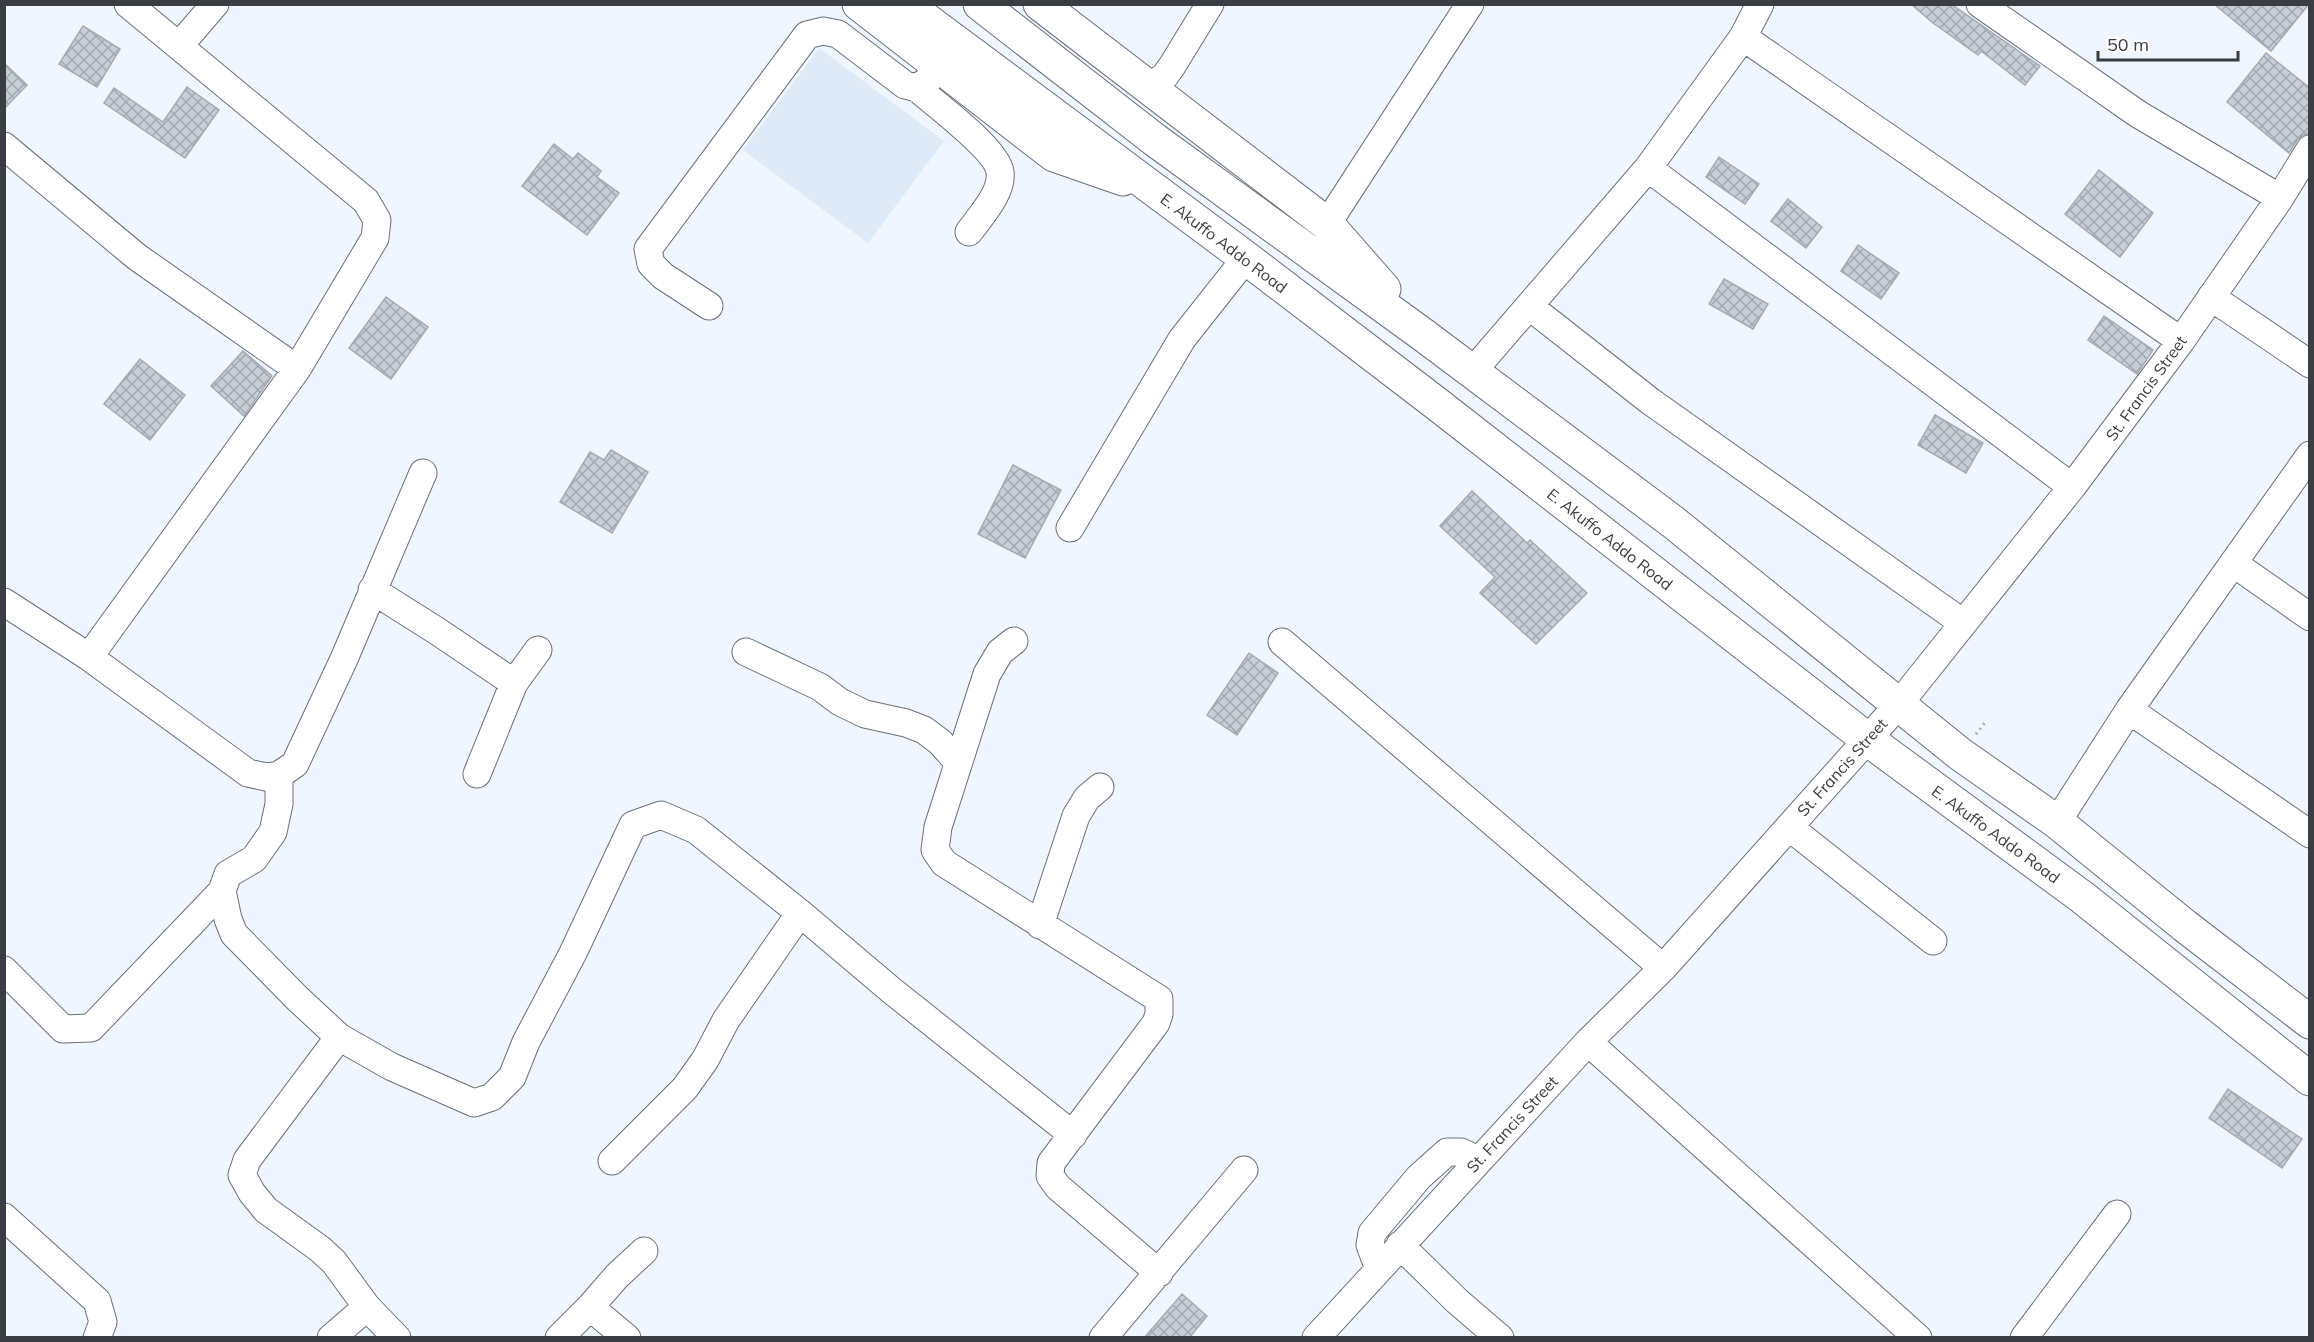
<svg xmlns="http://www.w3.org/2000/svg" width="2314" height="1342" viewBox="0 0 2314 1342" font-family="Mulish,sans-serif">
<style>
.built{fill:#deeaf8}
.building{fill:url(#building-cross-hatch);stroke:#a3aab2;stroke-width:1.5}
.lines{fill:none;stroke-linecap:round;stroke-linejoin:round}
.minor-casing{stroke:#6a7078;stroke-width:29}
.major-casing{stroke:#6a7078;stroke-width:35}
.path{stroke:#999ea4;stroke-width:3;stroke-dasharray:1.5 4.5;stroke-linecap:butt}
.minor{stroke:#fff;stroke-width:27}
.major{stroke:#fff;stroke-width:33}
.labels{text-anchor:middle;dominant-baseline:central;stroke-width:4.5;stroke-linejoin:round;paint-order:stroke}
.street-label{font-size:16px;fill:#3a3d41;stroke:#fff}
</style>
<defs>
<pattern id="building-cross-hatch" width="8" height="8" patternUnits="userSpaceOnUse" patternTransform="scale(1.5)"><rect width="8" height="8" fill="#c6ced6"/><path d="M0 0l8 8M0 8l8-8" fill="none" stroke="#a2a8af"/></pattern>
</defs>
<rect width="100%" height="100%" fill="#eff6ff"/>
<path class="built" d="M819 48 944 141 868 243 743 150Z"/>
<path class="building" d="M1911 4H1951L2040 66 2025 85 1981 51 1978 55 1933 23Z
M2214 4H2309L2271 51Z
M83 26 120 49 97 87 59 64Z
M2266 53 2310 88V133L2302 136 2297 140 2289 153 2227 102Z
M4 63 27 85 4 109Z
M187 87 219 110 185 158 104 103 114 88 163 122Z
M554 144 573 159 578 153 601 171 597 177 619 193 587 235 522 186Z
M1719 157 1759 184 1745 204 1706 177Z
M2099 170 2153 213 2120 257 2065 214Z
M1788 199 1822 227 1806 248 1771 221Z
M1858 245 1899 273 1881 299 1841 271Z
M1724 279 1768 304 1753 329 1709 304Z
M386 297 428 327 391 379 349 348Z
M2104 316 2153 350 2137 374 2088 340Z
M243 351 272 376 244 416 211 386Z
M140 359 185 395 150 440 104 404Z
M1935 415 1983 443 1966 473 1918 445Z
M611 450 648 472 612 533 560 502 590 452 604 460Z
M1013 465 1061 490 1025 558 978 534Z
M1472 491 1527 543 1530 540 1587 593 1536 644 1480 593 1495 577 1440 526Z
M1249 653 1278 673 1237 735 1207 715Z
M2228 1089 2302 1139 2282 1168 2209 1118Z
M1182 1294 1207 1316 1189 1338H1144Z"/>
<g class="lines">
<defs>
<path id="minor" d="M1980 4 2138 114 2280 198
M1743 37 2181 341
M179 46 215 4
M1148 87 1164 77 1172 66 1210 4
M917 88C936 105 997 149 1000 172 1003 192 980 217 969 232
M4 146 137 257 297 369
M1648 168 2072 487
M1327 224 1470 4
M2211 297 2310 364
M709 306 663 276 651 264 648 249 807 35 823 31 838 34 905 85 917 88 927 81 939 66
M1529 306 1650 401 1963 623
M1472 372 1648 168 1743 37 1760 4
M1070 528 1182 339 1246 258
M2233 563 2310 617
M372 590 437 631 514 683 477 774
M4 602 89 657 248 773 266 777 279 775 295 764 344 659 423 473
M1014 641 1000 652 987 674 938 827 935 850 944 863 1159 999V1014L1156 1023 1051 1163 1050 1176 1058 1187 1159 1273
M1282 642 1663 968
M746 652 820 687 840 702 865 714 906 723 924 730 940 742 958 762
M89 657 297 369 375 238 377 220 366 201 128 4
M514 683 538 650
M2129 710 2310 834
M279 775V804L273 832 254 859 228 874 222 891 228 919 234 934 298 999 339 1037 392 1067 474 1103 492 1097 512 1077 526 1042 573 953 633 825 661 815 696 830 800 913 891 990 1073 1135
M2057 822 2129 710 2310 455
M1789 827 1933 941
M1040 925 1076 816 1087 798 1100 787
M4 970 63 1029 91 1028 222 891
M339 1037 247 1160 242 1175 252 1193 266 1210 320 1249 334 1262 367 1307 397 1338
M1588 1042 1918 1338
M612 1161 685 1088 705 1060 726 1020 800 913
M4 1217 97 1301 103 1322 97 1338
M1400 1245 1457 1301 1500 1338
M1379 1269 1370 1245 1372 1233 1419 1177 1447 1152H1461L1478 1160
M331 1338 367 1307
M559 1338 590 1307
M627 1338 590 1307 617 1276 644 1251
M1103 1338 1244 1170
M1316 1338 1588 1042 1663 968 1899 704 2072 487 2181 341 2280 198 2310 149
M2024 1338 2117 1214"/>
<path id="major" d="M859 4 1054 155 1123 179
M905 4 1246 258 1437 404 1867 739 2082 897 2310 1079
M980 4 1155 140 1422 334 1673 522 1960 754 2057 822 2185 926 2310 1022
M1040 4 1327 224 1384 289"/>
</defs>
<use href="#minor" class="minor-casing"/>
<use href="#major" class="major-casing"/>
<path class="path" d="M1976 734 1987 720"/>
<use href="#minor" class="minor"/>
<use href="#major" class="major"/>
</g>
<g class="labels">
<g class="street-label">
<text transform="translate(1224 243) rotate(37)">E. Akuffo Addo Road</text>
<text transform="translate(2146 388) rotate(-54)">St. Francis Street</text>
<text transform="translate(1610 539) rotate(38)">E. Akuffo Addo Road</text>
<text transform="translate(1842 767) rotate(-48)">St. Francis Street</text>
<text transform="translate(1996 834) rotate(36)">E. Akuffo Addo Road</text>
<text transform="translate(1512 1124) rotate(-47)">St. Francis Street</text>
</g>
</g>
<rect width="2314" height="1342" fill="none" stroke="#3a3d41" stroke-width="12"/>
<path d="M2098 51v9h140v-9" fill="none" stroke="#3a3d41" stroke-width="3"/>
<text x="2107" y="51" font-size="18" fill="#3a3d41" stroke="#ffffff" stroke-width="4.5" paint-order="stroke">50 m</text>
</svg>
